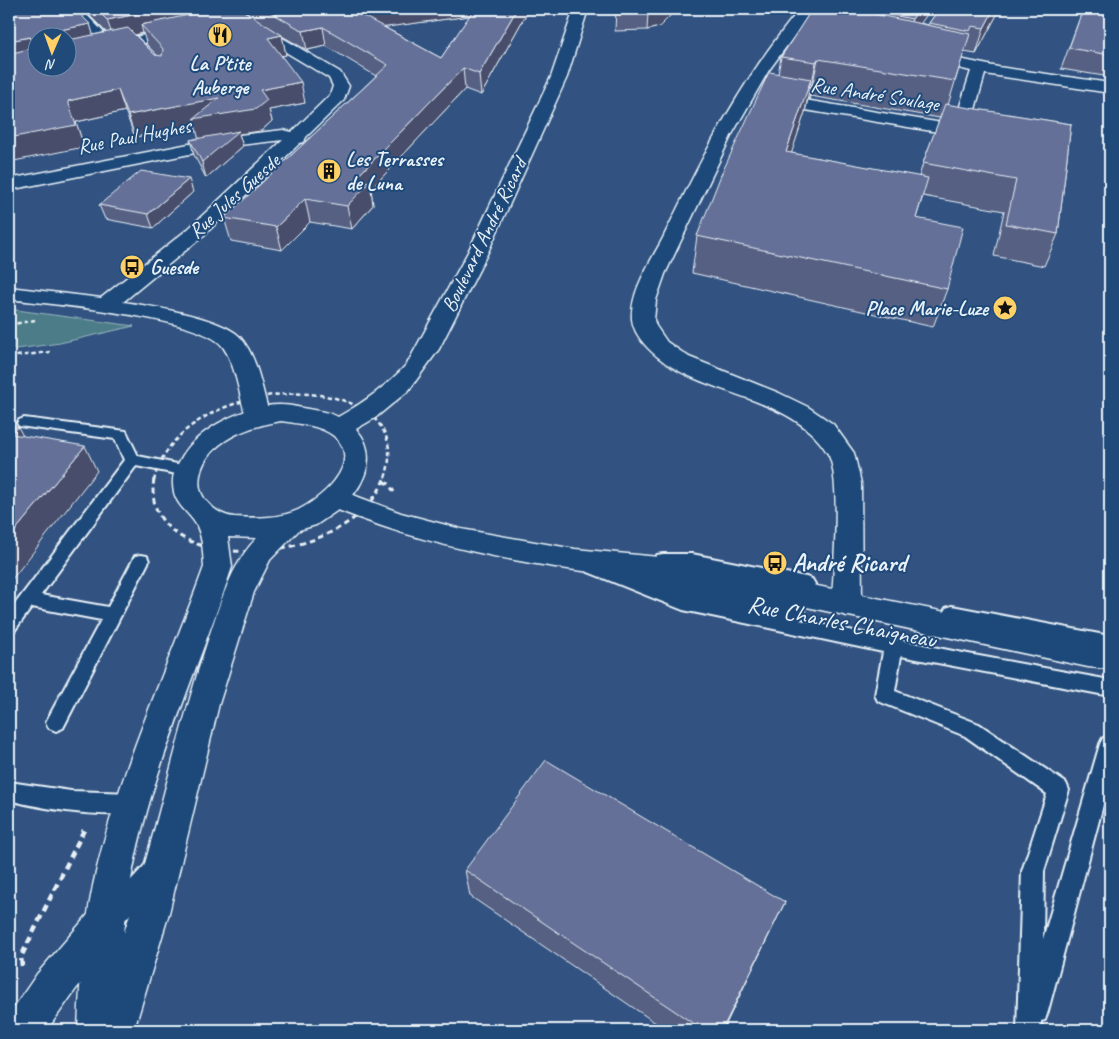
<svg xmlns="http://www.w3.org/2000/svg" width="1119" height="1039" viewBox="0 0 1119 1039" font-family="Caveat,sans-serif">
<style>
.green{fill:#4c7c87;stroke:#9ab6c0}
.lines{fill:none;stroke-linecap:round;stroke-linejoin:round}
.service-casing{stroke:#e8f1f8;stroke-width:4}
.minor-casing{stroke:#e8f1f8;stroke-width:3}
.secondary-casing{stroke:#e8f1f8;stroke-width:3}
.path-far2{stroke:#e8f1f8;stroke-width:2.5;stroke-dasharray:4.5 3;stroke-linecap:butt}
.path-far1{stroke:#e8f1f8;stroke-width:3;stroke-dasharray:5.5 4;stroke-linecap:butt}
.path{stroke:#e8f1f8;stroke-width:4.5;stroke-dasharray:7 5;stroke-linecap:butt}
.service{fill:#1f4a7a;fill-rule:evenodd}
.minor{fill:#1f4a7a;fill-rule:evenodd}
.secondary{fill:#1f4a7a;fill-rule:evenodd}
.wall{fill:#576083;stroke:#e8f1f8;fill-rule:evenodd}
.shaded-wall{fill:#474e6a;stroke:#e8f1f8}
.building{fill:#657098;stroke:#e8f1f8}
.labels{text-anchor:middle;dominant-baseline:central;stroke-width:4;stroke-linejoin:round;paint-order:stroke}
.far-poi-label{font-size:21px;font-weight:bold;fill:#e8f1f8;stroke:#1f4a7a;text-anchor:start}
.far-street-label{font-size:21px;fill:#e8f1f8;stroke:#1f4a7a}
.poi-label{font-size:25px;font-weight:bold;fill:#e8f1f8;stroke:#1f4a7a;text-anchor:start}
.street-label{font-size:25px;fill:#e8f1f8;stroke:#1f4a7a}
</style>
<rect width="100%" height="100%" fill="#325381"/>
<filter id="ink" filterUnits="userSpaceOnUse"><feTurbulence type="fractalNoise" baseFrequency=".02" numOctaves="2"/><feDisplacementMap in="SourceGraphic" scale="10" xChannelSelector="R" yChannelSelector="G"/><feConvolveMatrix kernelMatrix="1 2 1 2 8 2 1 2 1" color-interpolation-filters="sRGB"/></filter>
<g filter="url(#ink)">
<path class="green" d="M9 309 134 326 60 343 9 350Z"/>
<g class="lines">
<defs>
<path id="service" d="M24 418 126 431 138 456 187 466 192 467 195 471 192 475 187 476 136 466 41 595 108 607 135 556 141 555 147 556 149 561 63 728 56 731 49 728 46 722 101 620 32 607 15 630 9 632V612L124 460 115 439 19 426 17 423 19 420Z
M663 554H692L806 577 812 579 815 584 812 589 806 591 692 566 657 565 655 560 657 555Z
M594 560 685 597 968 654 1110 680V696L901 656 895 691 979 724 1066 783 1069 790 1044 871 1043 939 1100 744 1103 738 1110 735V779L1048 1011 1045 1020 1041 1021V1030H1017L1022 871 1047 794 965 736 878 701 875 695 883 652 683 610 588 572 585 567 588 562Z
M952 606 1110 636V650L952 620 946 618 943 613 946 608Z
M9 782 71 791 133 793 140 796 143 803 140 810C112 821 39 808 9 800Z
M152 863 160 866 163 874 160 882 122 923 114 926 106 923 103 915 106 907 144 866Z"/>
<path id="minor" d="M67 9H81L113 42 181 27 188 31 181 35 68 60V52L100 45Z
M225 9H240L264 27 340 72 349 86 344 100 306 137 304 142 300 143 202 237 123 302C150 306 221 317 240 337 258 357 262 391 270 416L267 422 258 424 249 422 246 416C239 395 236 365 223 347 203 317 48 304 9 299V287L101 298 188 229 283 140 230 146 9 190V179L230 136 283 130 292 132 330 95 333 86 329 78 254 33Z
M800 9H814L769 70 731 136 665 274 656 300 654 320 656 326 667 342 689 357 779 393 808 407 833 424 854 453 861 483 862 604 858 612 847 616 836 612 832 604C833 572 842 478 828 454 796 400 721 397 672 367 656 357 634 339 632 319 630 292 651 261 663 238 702 157 742 78 800 9Z
M925 52 998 67 1110 83V93L985 74 970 127 980 129 982 133 980 137 974 138 769 104 761 99 769 94 954 125 971 71 920 59 918 56Z
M106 905 120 910 125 924 120 938 76 989 47 1030H9V1015L37 974 92 910Z"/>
<path id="secondary" d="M574 9H588L567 77 488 252 439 349 409 390 375 418 356 429C375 449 369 475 353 495L401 513 461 529 575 549 690 560 1088 641 1110 643V669L1088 667 802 606 805 612 801 620 790 624C738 613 687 604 637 588L632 580 634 577C533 567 433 548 338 510L316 525 299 530 270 560 254 592 219 704 169 913 134 1030H78C80 976 84 920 97 868 122 764 168 667 204 567 203 553 203 539 197 526 190 512 173 505 173 484 172 473 178 464 183 455 201 427 248 404 282 405 291 405 300 408 308 409 319 411 329 412 338 417 363 403 387 386 407 364L468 252 551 77ZM281 421C299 424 325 425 338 440 360 467 319 500 298 510 278 519 255 518 234 517 224 516 214 510 208 503 200 495 198 485 200 475 207 440 251 426 281 421ZM228 537 257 538C232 562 219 607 208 640 176 736 156 836 124 933 134 806 193 686 232 567Z"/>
</defs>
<use href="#service" class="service-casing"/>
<use href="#minor" class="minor-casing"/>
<use href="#secondary" class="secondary-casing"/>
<path class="path-far2" d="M9 325 35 320
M9 357 50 352
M154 481C177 368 428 361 384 481"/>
<path class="path-far1" d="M154 479C137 581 351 570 384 479
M384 482 389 484 394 492"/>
<path class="path" d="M22 966 21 957 84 830"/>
<use href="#service" class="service"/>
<use href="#minor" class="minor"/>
<use href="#secondary" class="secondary"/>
</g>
<path class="wall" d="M9 9 90 24 93 35 106 32 83 9H241L251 15 243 9H529L481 95 465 89 371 189 373 205 352 229 310 222 282 250 231 241 224 218 376 76 326 46 307 50 282 36 286 55 282 56 305 103 269 110 272 121 261 131 239 134 243 146 206 178 194 155 190 140 199 138 195 125 135 137 125 111 76 122 84 147ZM470 16 441 58 384 27ZM143 33 147 45 157 55H155L136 35Z
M616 9H671L670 16 659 27 647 30 615 31Z
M812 9H931L920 23 928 25 929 23 939 9H1000L976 54 964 52 948 105 1071 124 1058 234 1044 266 994 256 1004 211 923 196 916 218 947 289 933 327 692 273 697 236 778 74 781 57ZM810 96 940 118 923 163 919 177 791 153 805 112 808 99H809Z
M1083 9H1110V77L1061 69Z
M193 192 153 228 105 219 99 205Z
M465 870 785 902 723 1030H666L470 896Z"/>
<path class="shaded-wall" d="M163 9H227L141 25 143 33 114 40 107 20Z
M374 9H485V14L357 31 354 11Z
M517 9H529L481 95 479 74Z
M662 9H671L670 16 659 27 647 30 648 13Z
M919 9H931L905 45 912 19Z
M994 9H1000L976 54 984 28Z
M90 24 96 44 68 51V38H59L60 30Z
M323 27 326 46 307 50 303 31Z
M282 35 286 55 273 57 268 38Z
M30 37 38 57 9 63V41Z
M818 59 810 96 809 99 816 62Z
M463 68 465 89 371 189 373 205 352 229 347 206 354 180Z
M811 79 805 112 780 188 786 152Z
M301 82 305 103 269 110 272 121 261 131 239 134 243 146 206 178 202 162 199 140 195 125 135 137 128 115Z
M118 90 125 111 76 122 84 147 9 162V138L68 101Z
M189 179 193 192 153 228 148 214Z
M305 199 310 222 282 250 276 227Z
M18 427 32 452 12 434Z
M85 446 97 471 9 583V538Z
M785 902 723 1030H722Z"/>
<path class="building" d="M9 9H75L90 24 60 30 59 38H38V68H68V40L128 28 155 55 162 56 163 49 141 25 217 9H241L282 35 268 38 301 82 260 90 267 100 256 109 193 119 219 98 128 115 118 90 68 101 76 125 9 138V54L32 48V39L30 37 9 41Z
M96 9H163L107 20Z
M265 9H374L354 11 441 58 474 9H517L479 74 463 68 354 180 370 182 347 206 305 199 276 227 224 218 388 65 323 27 303 31Z
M616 9H662L648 13H616Z
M812 9H850L970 34 955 81 818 59 816 62 781 57Z
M863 9H919L912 19Z
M939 9H994L984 28 972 26 970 31 929 23Z
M1083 9H1110V55L1069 48Z
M769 72 811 79 786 152 928 178 916 218 963 227 947 289 697 236 721 175Z
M945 104 1071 124 1058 234 1006 224 1016 180 923 163Z
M239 131 202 162 190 140Z
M141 171 189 179 148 214 99 205Z
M9 426 18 427 12 434 85 446 9 538Z
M546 760 785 902 722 1030H703L465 870Z"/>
</g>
<defs>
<symbol id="restaurant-disc" viewBox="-11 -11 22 22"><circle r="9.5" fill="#ffd166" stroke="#1f4a7a"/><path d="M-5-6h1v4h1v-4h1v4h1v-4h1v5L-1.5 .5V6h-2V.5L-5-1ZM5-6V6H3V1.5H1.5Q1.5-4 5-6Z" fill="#111"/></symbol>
<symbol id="building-disc" viewBox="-11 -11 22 22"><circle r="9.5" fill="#ffd166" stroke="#1f4a7a"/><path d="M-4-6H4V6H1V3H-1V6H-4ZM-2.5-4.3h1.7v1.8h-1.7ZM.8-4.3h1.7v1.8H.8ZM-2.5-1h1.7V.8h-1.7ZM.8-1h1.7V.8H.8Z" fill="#111"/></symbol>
<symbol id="bus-disc" viewBox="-11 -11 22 22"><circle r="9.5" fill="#ffd166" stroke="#1f4a7a"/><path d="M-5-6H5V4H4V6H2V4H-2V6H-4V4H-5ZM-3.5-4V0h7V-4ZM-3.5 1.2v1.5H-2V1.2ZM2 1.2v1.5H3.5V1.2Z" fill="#111"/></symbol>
<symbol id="sight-disc" viewBox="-11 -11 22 22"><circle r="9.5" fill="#ffd166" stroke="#1f4a7a"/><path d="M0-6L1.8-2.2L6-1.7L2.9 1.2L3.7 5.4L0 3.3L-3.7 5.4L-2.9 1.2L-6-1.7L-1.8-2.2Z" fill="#111"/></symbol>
</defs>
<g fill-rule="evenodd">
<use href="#restaurant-disc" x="206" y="21" width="28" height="28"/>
<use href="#building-disc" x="315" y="157" width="28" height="28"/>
<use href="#bus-disc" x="118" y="253" width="28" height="28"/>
<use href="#sight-disc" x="991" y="294" width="28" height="28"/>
<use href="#bus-disc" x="761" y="549" width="28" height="28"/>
</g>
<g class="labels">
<g class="far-poi-label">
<text x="220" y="63" text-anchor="middle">La P'tite<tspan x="220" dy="24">Auberge</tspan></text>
<text x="346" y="159">Les Terrasses<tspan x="346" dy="24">de Luna</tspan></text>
<text x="150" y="267">Guesde</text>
<text x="988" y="308" text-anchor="end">Place Marie-Luze</text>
</g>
<g class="far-street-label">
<text transform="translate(875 94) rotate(9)">Rue André Soulage</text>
<text transform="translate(134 136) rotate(-11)">Rue Paul Hughes</text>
<text transform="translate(234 196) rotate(-42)">Rue Jules Guesde</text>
<text transform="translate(484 235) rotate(-64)">Boulevard André Ricard</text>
</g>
<g class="poi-label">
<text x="792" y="563">André Ricard</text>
</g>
<g class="street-label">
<text transform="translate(842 622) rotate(11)">Rue Charles Chaigneau</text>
</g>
</g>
<rect width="1119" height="1039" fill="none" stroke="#1f4a7a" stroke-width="30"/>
<rect x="15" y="15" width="1089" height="1009" fill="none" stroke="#e8f1f8" stroke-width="2" filter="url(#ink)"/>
<g transform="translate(52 52) rotate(182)"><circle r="24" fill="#1f4a7a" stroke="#6f8dac"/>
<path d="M0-4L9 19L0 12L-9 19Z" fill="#ffd166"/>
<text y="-8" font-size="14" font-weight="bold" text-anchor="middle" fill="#e8f1f8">N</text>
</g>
</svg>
